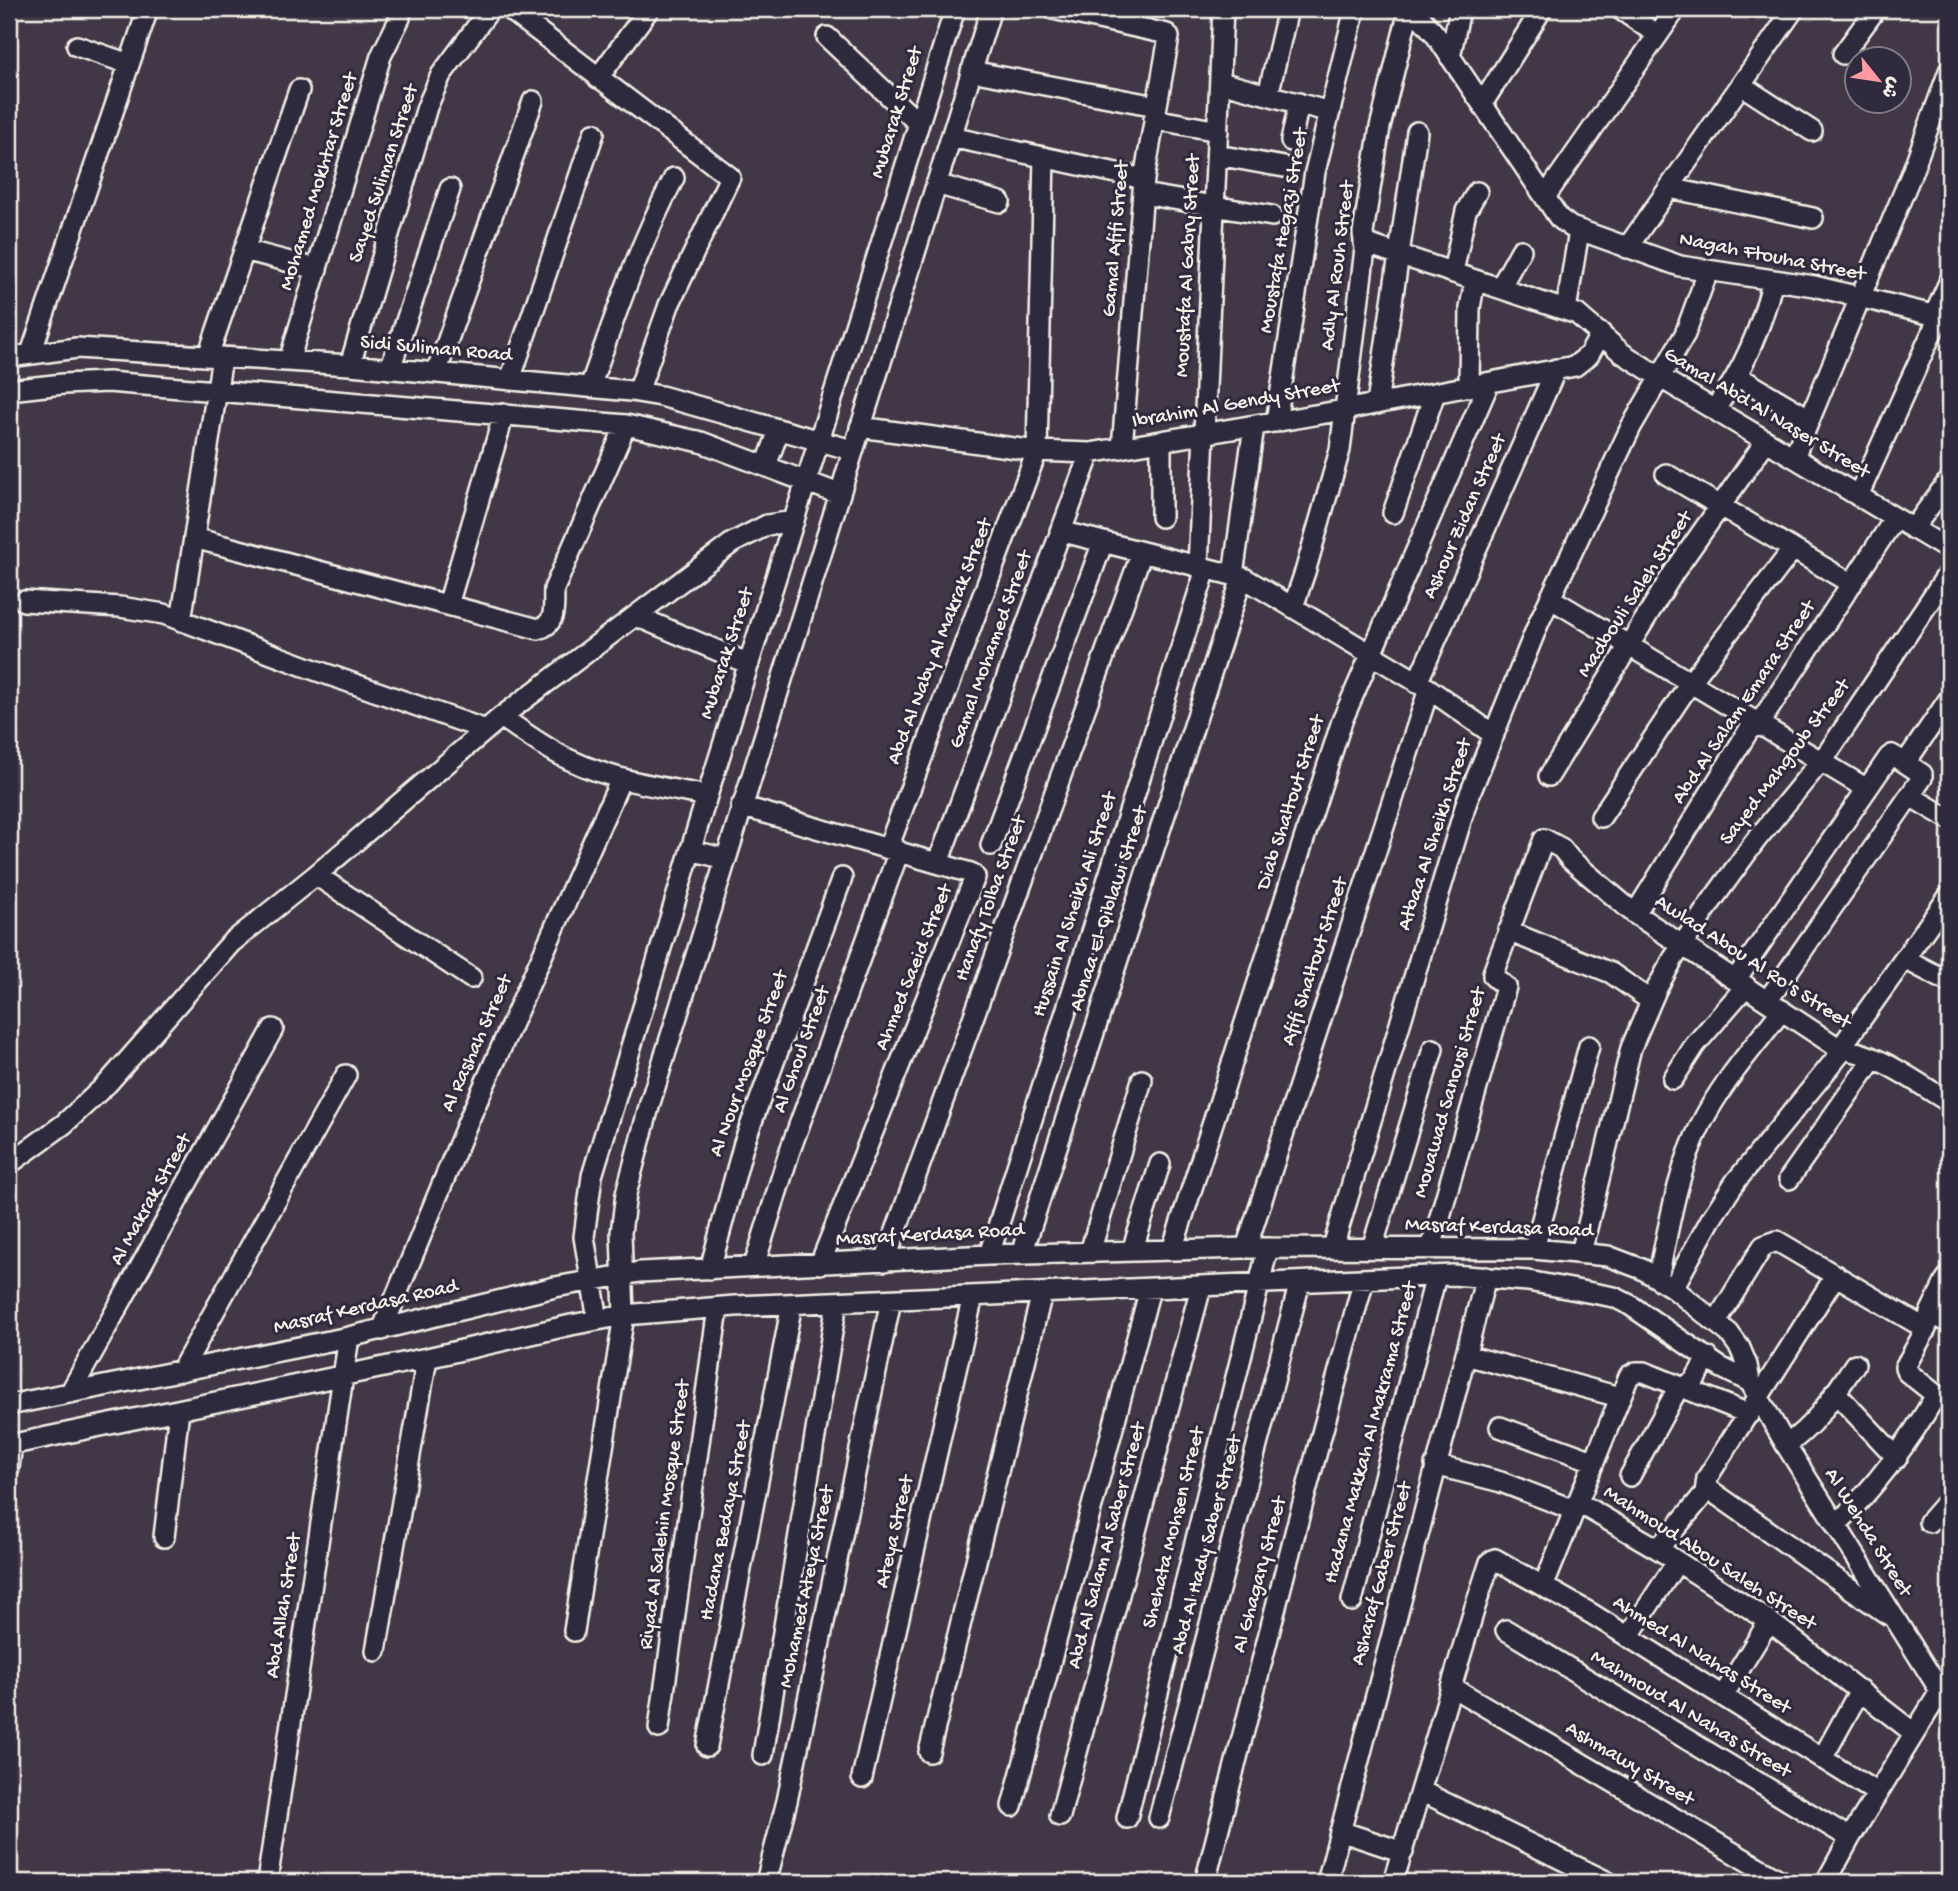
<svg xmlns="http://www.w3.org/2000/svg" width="1958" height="1891" viewBox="0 0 1958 1891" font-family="'Gochi Hand','Playpen Sans Arabic',sans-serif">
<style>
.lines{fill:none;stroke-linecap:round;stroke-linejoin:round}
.street-casing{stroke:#f4f1e8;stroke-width:24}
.street{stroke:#2f2a3d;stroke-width:19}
.labels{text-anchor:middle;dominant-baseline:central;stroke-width:6;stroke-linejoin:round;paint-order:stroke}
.street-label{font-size:21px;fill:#f4f1e8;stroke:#2f2a3d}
</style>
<rect width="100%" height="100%" fill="#423747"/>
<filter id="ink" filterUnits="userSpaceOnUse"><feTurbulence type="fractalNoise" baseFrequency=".0143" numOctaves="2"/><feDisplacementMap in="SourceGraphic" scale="14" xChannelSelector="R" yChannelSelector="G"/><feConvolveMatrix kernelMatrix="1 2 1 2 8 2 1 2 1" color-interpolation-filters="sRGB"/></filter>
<g filter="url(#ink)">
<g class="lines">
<defs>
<path id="street" d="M509 9 730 177 669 305 638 392
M1053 9 1167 34 1169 37 1144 179 1122 448
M1407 9 1419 16 1435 34 1559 218 1571 227 1680 266 1814 286 1949 319
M1620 9 1658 35
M827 37 919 124
M77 46 129 64
M1843 54 1876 9
M1450 57 1460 9
M971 71 1156 106
M598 78 649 9
M1220 82 1330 112
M1741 85 1812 131
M1268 95 1288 9
M1482 104 1542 9
M1154 119 1218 131
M951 137 1144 179
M1291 141 1299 103
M1217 155 1284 167
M936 184 1000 202
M1669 188 1813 218
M1143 194 1272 216
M1545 197 1676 9
M1364 243 1577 314 1622 353 1661 378 1949 550
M1627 248 1794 9
M244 250 317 269
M1453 272 1466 211 1477 192
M1500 288 1521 250
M1566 310 1579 231
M1934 316 1949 282
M31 353 148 9
M208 356 299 90
M9 357 77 348 350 365 631 391 661 396 852 450
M289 361 381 56 400 18
M350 365 427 107 441 75 490 9
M390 369 450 189
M436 373 533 101
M1737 376 1810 419
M510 380 594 133
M590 387C615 316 639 245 674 178
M1469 387 1470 308 1475 280
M9 390 63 384 108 382 626 425 701 442 839 494
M1377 404 1417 132
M1714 410C1744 370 1761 328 1773 280
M1276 422 1315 172 1355 9
M860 427 1037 451 1090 453 1344 410 1575 366 1589 355 1601 333
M1161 442V517
M1794 457 1911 175 1949 71
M766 466 779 430
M1666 474 1852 584
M1858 496 1939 317
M1393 513 1435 393
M1913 529 1949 480
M1060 531 1244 578 1429 689 1494 735
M194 538 538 629C558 624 553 605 554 589L626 425
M1198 567 1223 9
M1233 575 1254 426
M1550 598 1867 789
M24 601 120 607 164 614 312 669 486 730
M448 605 504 414
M1293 607 1305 572 1340 450 1365 249 1363 233 1380 127 1409 10
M636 616 749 664
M181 621 222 357
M1417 683 1556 369
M501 717C524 732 546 749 570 760 614 781 661 787 707 796
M1549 776 1674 572 1766 441
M1910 796 1949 819
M741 806 971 873 975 877 820 1264
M1601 817 1690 683 1793 549
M991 845 1103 542
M888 848 1037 451 1044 157
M691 850 725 859
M938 863 1090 453
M316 875 471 978
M1635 914 1749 730 1759 724 1895 518
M1508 931 1611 973 1651 1001
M1905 959 1949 982
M1736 979 1889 757 1892 755 1904 762H1906L1949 699
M1768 1000 1922 778V774L1904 762
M1840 1049 1949 896
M1673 1079 1695 1045 1746 986
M9 1164 64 1124 108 1083 231 943 316 875 501 717 732 543 767 525 794 521
M1789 1179 1873 1059
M1333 1247 1467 801 1539 622 1631 427 1685 334 1708 271
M1246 1248 1429 689
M1372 1248 1433 1049
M1431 1248 1506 987 1493 976V973L1544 839 1561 848 1571 860 1635 914 1840 1049C1877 1052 1917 1083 1949 1102
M1534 1249 1589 1046
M1172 1250 1342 721 1489 383
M1132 1251 1160 1164
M1090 1252 1142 1080
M1581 1253 1631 1048 1656 990 1673 959 1711 902 1756 840 1829 751 1949 572
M1022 1254 1242 578
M989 1255 1206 569
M885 1261 1142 552
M754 1266 789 1153 899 851
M710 1269 744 1143 842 878
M1658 1278C1669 1226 1677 1172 1701 1124 1722 1082 1754 1047 1782 1010
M1673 1288 1711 1219 1736 1181 1844 1049
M1930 1313 1949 1323
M598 1320 584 1237 592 1176 707 796 955 9
M1716 1322 1763 1246 1777 1241 1926 1329
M382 1330 467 1124 621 779
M1466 1355 1619 1397
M181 1371 346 1075
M1835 1392 1897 1458
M70 1393 273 1029
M9 1405 349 1337 555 1287 640 1272 989 1255 1246 1248 1534 1249 1608 1256 1642 1269 1673 1288 1729 1333 1740 1348 1747 1365 1750 1382 1786 1445 1949 1705
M1500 1427 1593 1461
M9 1445 427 1358 571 1325 624 1315 735 1306 1453 1275 1528 1281 1614 1297 1630 1305 1720 1367 1750 1382
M1786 1445C1818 1423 1833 1396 1855 1364
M1435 1465 1501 1482 1574 1510
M9 1468 12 1444
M1630 1476 1676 1392 1694 1381 1708 1357
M1707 1488 1887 1614
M1577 1502 1658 1549 1769 1621 1914 1733
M1929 1522 1949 1499
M1836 1525C1876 1486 1908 1444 1936 1395L1907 1372 1905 1367 1926 1329 1930 1313 1947 1278
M164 1537 179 1410
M1658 1549 1705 1493 1707 1478 1836 1275
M1544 1585 1629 1376 1636 1372H1644L1749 1414
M1352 1601 1436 1276
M1506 1630 1850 1838
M574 1631 624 1315 621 1233 626 1194 650 1103 991 9
M1628 1637 1677 1562
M376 1651 427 1358
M1452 1687 1783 1882
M1723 1696 1769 1621
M659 1728 718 1308
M707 1746 792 1304
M929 1752 1042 1293
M763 1755 837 1302
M1822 1759 1860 1690
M862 1778 973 1296
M1421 1791 1608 1882
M1012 1806 1150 1289
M1060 1816 1201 1287
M1127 1818 1268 1248
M1159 1818 1300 1282
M1340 1831 1403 1852
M267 1882 349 1337
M766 1882 787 1801 891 1300
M1205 1882 1298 1521 1364 1279
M1327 1882 1486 1277
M1393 1882 1475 1607 1490 1562 1495 1559 1592 1614 1877 1793
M1826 1882 1850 1838 1949 1677"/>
</defs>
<use href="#street" class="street-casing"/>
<use href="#street" class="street"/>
</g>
</g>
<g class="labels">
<g class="street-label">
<text transform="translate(898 113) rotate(-73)">Mubarak Street</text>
<text transform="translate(385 174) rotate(-72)">Sayed Suliman Street</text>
<text transform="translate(320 182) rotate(-73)">Mohamed Mokhtar Street</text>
<text transform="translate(1285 231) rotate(-80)">Moustafa Hegazi Street</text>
<text transform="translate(1117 239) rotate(-85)">Gamal Afifi Street</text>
<text transform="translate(1772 258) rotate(11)">Nagah Ftouha Street</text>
<text transform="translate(1189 266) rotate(-87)">Moustafa Al Gabry Street</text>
<text transform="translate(1339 266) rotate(-83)">Adly Al Rouh Street</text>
<text transform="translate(436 350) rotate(5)">Sidi Suliman Road</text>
<text transform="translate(1236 405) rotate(-10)">Ibrahim Al Gendy Street</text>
<text transform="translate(1766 414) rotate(31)">Gamal Abd Al Naser Street</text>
<text transform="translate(1466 517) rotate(-66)">Ashour Zidan Street</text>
<text transform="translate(1636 595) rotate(-57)">Madbouli Saleh Street</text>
<text transform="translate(941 642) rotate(-69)">Abd Al Naby Al Makrak Street</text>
<text transform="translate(992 650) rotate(-70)">Gamal Mohamed Street</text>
<text transform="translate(728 654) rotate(-72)">Mubarak Street</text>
<text transform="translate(1745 703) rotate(-56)">Abd Al Salam Emara Street</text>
<text transform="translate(1786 763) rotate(-53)">Sayed Mahgoub Street</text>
<text transform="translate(1292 803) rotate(-72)">Diab Shaltout Street</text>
<text transform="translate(1436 835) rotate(-72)">Atbaa Al Sheikh Street</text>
<text transform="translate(992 899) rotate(-70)">Hanafy Tolba Street</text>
<text transform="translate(1076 905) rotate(-72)">Hussain Al Sheikh Ali Street</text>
<text transform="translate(1110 909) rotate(-72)">Abnaa El-Qiblawi Street</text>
<text transform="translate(1316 962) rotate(-72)">Afifi Shaltout Street</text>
<text transform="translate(1752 963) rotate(33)">Awlad Abou Al Ro's Street</text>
<text transform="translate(915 968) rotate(-68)">Ahmed Saeid Street</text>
<text transform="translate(478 1044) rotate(-66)">Al Rashah Street</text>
<text transform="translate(803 1050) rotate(-70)">Al Ghoul Street</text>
<text transform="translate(750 1064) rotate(-70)">Al Nour Mosque Street</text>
<text transform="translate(1451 1093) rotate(-74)">Mouawad Sanousi Street</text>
<text transform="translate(152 1200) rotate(-61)">Al Makrak Street</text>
<text transform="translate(1499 1229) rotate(2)">Masraf Kerdasa Road</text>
<text transform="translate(930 1236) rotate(-3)">Masraf Kerdasa Road</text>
<text transform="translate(366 1308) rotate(-13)">Masraf Kerdasa Road</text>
<text transform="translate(1372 1433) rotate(-75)">Hadana Makkah Al Makrama Street</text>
<text transform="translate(666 1515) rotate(-82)">Riyad Al Salehin Mosque Street</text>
<text transform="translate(727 1521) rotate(-79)">Hadana Bedaya Street</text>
<text transform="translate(1175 1528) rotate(-76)">Shehata Mohsen Street</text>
<text transform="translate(896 1532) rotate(-77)">Ateya Street</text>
<text transform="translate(1867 1533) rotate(58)">Al Wehda Street</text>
<text transform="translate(1208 1545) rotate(-75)">Abd Al Hady Saber Street</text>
<text transform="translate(1108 1546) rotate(-75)">Abd Al Salam Al Saber Street</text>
<text transform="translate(1709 1559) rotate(33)">Mahmoud Abou Saleh Street</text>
<text transform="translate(1383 1574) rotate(-75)">Asharaf Gaber Street</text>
<text transform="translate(1261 1575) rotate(-75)">Al Ghagary Street</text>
<text transform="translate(808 1587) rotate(-78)">Mohamed Ateya Street</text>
<text transform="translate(285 1606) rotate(-81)">Abd Allah Street</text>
<text transform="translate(1701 1656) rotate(32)">Ahmed Al Nahas Street</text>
<text transform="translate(1690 1715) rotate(31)">Mahmoud Al Nahas Street</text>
<text transform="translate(1629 1765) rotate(31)">Ashmawy Street</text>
</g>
</g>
<rect width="1958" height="1891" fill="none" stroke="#2f2a3d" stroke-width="35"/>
<rect x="18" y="18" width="1923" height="1856" fill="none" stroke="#f4f1e8" stroke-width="2.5" filter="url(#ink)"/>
<g transform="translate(1878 80) rotate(120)"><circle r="33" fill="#2f2a3d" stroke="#7e7a81" stroke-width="2"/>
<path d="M0-5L12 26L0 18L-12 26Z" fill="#ff9aa2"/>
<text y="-10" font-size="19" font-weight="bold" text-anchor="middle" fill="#f4f1e8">ش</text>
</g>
</svg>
